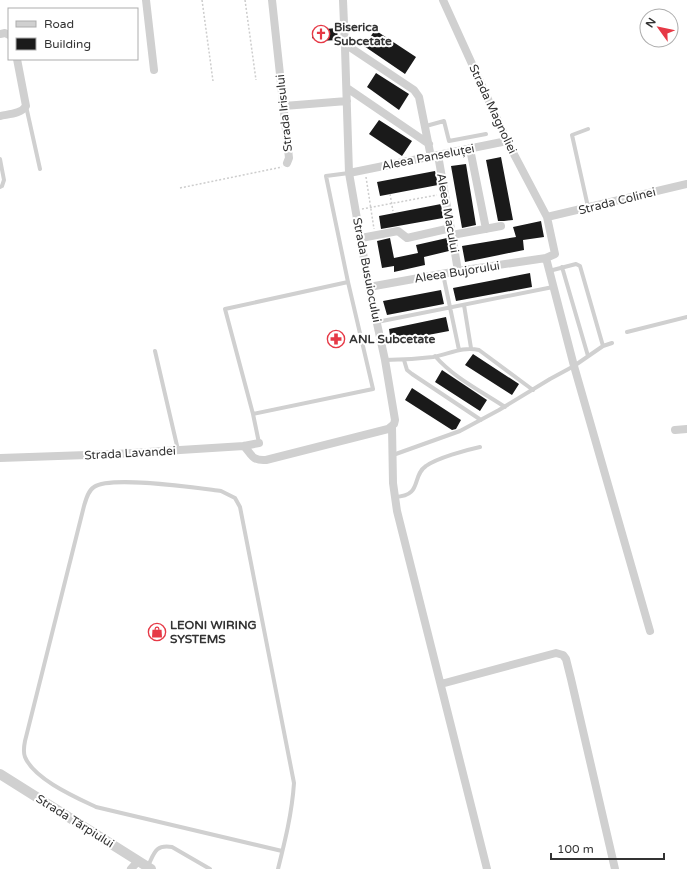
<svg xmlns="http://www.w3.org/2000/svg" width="687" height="869" viewBox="0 0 687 869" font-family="'Varela Round',sans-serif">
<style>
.building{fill:#1a1a1a}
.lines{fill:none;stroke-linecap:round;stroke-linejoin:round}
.path{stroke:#cdcdcd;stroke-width:1.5;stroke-dasharray:2 2;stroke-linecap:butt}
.service{stroke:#d0d0d0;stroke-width:4}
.minor{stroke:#d0d0d0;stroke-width:8}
.tertiary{stroke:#d0d0d0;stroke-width:10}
.labels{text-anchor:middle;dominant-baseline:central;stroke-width:4;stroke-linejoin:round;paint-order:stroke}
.poi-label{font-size:12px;font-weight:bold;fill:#333;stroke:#fff;text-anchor:start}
.street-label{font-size:12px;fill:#333;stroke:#fff}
</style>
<rect width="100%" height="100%" fill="#fff"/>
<path class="building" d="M337 28 338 40 319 41 312 38 314 30Z
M375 30 416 57 405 74 364 46Z
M376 73 409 94 399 110 367 87Z
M379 120 412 141 402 156 369 134Z
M501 157 513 220 504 221H498L486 160Z
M466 164 476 225 462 228 451 166Z
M435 171 438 185 380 196 377 182Z
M441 204 443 218 381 229 379 216Z
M541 221 544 237 523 240 524 250 465 262 462 246 516 237 513 227Z
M390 238 394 258 418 253 416 245 447 238 449 251 424 257 425 265 394 272V266L382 268 377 241Z
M530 273 532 287 456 301 453 288Z
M441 290 444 304 387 315 383 301Z
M446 317 449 331 391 342 389 329Z
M473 354 519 384 512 395 465 365Z
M442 370 487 400 480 411 435 382Z
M412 388 461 420 456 429 452 430 405 400Z"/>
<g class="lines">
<path class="path" d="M202 0 213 81
M245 0 256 80
M366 177 374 229
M180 188 282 167
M390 194 393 211
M362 209 437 195"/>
<path class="service" d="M26 106 40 169
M426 126 444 121 449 141 486 134
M588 129 572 135 588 207
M0 159 4 180 2 186 0 187
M562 267 588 356
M549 271 576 264 580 266 603 346
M443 274 459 350
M464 305 471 348
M377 322 553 287
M627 332 687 317
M155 351 178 450
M435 356C454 378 481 391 505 407
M385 360C401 360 417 359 433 357 449 354 463 346 479 350L533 390
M404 360 407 370 412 374 481 420
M253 414 373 389 348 282
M259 443 253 414 225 309 348 282 326 176 349 173
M393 455 460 431 499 410 550 379 574 366 603 346 612 343
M395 497C423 496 411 476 426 466 437 458 466 450 480 447
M148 866C154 854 155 844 172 847L210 869
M278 869C285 841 292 813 294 783L240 507 235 498 221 491C197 488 111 475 94 487 88 491 86 499 84 506L25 741C24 746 23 752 25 757 34 779 75 797 96 807L282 851"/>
<path class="minor" d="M146 0 154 70
M272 0 289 158 287 163
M443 0 507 141 547 217 555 254 546 258 574 366 650 631
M0 34 5 33 9 35
M345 44 414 90 419 97 431 157
M347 88 429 144
M284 106 347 101
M0 116C9 114 21 114 26 106L17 59
M470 149 486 229
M438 155 452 235 458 271
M349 173 507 141
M547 217 687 184
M452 235 501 226
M361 238 398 231 407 238 451 228
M369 287 458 271 546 258
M392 427 393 483 397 511 487 869
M675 430 687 429
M244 446C252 455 252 461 266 460L388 429 394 424 395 420 385 360 369 287 349 173 345 48 343 0
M0 458 116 454 244 446 259 443
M441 684 556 653 563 655 566 659 571 679 615 869
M131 869 138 861"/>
<path class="tertiary" d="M0 774 151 869"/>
</g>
<defs>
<symbol id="church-ring" viewBox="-11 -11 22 22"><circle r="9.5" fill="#fff" stroke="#e63946" stroke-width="1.5"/><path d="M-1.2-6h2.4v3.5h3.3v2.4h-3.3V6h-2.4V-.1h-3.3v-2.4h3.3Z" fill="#e63946"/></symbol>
<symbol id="pharmacy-ring" viewBox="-11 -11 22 22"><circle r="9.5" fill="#fff" stroke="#e63946" stroke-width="1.5"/><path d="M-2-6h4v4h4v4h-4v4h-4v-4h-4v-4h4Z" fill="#e63946"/></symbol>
<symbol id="shop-ring" viewBox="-11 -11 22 22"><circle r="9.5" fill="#fff" stroke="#e63946" stroke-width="1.5"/><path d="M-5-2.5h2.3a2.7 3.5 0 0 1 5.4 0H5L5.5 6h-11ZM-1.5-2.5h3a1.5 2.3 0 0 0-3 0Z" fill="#e63946"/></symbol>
</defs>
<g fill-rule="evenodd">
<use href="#church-ring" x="311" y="24" width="20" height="20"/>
<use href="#pharmacy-ring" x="326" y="329" width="20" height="20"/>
<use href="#shop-ring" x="147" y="622" width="20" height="20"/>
</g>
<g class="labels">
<g class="poi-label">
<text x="334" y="27">Biserica<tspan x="334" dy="14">Subcetate</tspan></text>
<text x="349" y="339">ANL Subcetate</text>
<text x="170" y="625">LEONI WIRING<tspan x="170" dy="14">SYSTEMS</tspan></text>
</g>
<g class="street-label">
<text transform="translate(493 109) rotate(65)">Strada Magnoliei</text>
<text transform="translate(284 113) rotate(-96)">Strada Irisului</text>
<text transform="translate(428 157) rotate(-11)">Aleea Panseluței</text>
<text transform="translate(617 201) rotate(-14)">Strada Colinei</text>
<text transform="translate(448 213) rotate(80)">Aleea Macului</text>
<text transform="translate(367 270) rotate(79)">Strada Busuiocului</text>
<text transform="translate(457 272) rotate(-9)">Aleea Bujorului</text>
<text transform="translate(130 453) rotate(-3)">Strada Lavandei</text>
<text transform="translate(75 821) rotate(32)">Strada Tărpiului</text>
</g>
</g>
<rect x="8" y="8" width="130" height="52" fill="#ffffff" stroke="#adadad"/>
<rect x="16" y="21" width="20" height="6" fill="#d0d0d0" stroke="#adadad"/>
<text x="44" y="28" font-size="12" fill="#333333">Road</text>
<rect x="16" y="38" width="20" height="12" fill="#1a1a1a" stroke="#adadad"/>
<text x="44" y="48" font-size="12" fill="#333333">Building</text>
<g transform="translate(659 28) rotate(303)"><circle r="19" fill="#ffffff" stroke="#adadad"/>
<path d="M0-3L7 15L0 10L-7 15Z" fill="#e63946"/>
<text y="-6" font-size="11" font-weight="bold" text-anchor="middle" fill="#333333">N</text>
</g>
<path d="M551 853v6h113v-6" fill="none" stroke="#333333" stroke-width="2"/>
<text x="557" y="853" font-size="12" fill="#333333" stroke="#ffffff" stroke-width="3" paint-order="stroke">100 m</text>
</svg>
